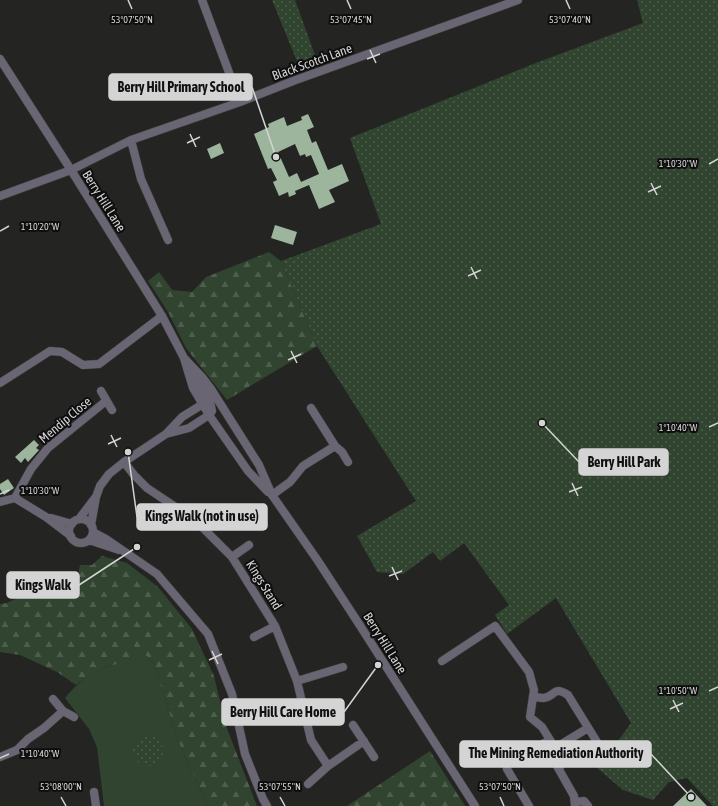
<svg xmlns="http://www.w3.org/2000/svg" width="718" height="806" viewBox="0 0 718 806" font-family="'Asap Condensed',sans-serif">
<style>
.grass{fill:#304430}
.forest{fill:url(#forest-firs)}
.park{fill:url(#park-dots)}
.building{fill:#9cb59c;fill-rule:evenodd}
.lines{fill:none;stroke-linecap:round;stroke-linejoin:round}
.minor-casing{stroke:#40413f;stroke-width:9}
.tertiary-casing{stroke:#40413f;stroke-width:9}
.minor{stroke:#696572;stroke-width:8}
.tertiary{stroke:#696572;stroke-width:8}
.ticks{fill:none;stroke:#d3d4d3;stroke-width:1.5}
.labels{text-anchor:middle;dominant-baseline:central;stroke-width:4;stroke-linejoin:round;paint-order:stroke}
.street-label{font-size:13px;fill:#d3d4d3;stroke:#0d0e0d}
.ticks-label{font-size:10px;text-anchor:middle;fill:#d3d4d3;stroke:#0d0e0d;stroke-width:4;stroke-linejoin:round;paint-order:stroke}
.leader{fill:none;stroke:#d3d4d3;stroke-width:1.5}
.callout-dot{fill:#d3d4d3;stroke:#0d0e0d;stroke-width:1.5}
.callout{fill:#d3d4d3;stroke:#d3d4d3;stroke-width:1.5}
.callout-label{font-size:14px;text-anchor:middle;font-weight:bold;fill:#111}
</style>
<defs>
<pattern id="forest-firs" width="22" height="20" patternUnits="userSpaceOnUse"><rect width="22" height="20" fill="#304430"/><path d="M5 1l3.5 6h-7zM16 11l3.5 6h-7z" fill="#4d5e4d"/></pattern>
<pattern id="park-dots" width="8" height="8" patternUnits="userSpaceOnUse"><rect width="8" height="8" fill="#304430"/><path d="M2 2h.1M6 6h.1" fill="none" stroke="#4d5e4d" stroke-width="1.8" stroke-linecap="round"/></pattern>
</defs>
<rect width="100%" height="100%" fill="#242523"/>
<path class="grass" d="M127 640 153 661 179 743 208 806H104L97 747 89 729 65 698C84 675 101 666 131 661L122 648Z"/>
<path class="forest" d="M269 252 281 261 317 346 227 400 186 348 168 312 148 281 159 272 172 290 192 292 206 277Z
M102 556 127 563 158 587 192 629 214 676 226 726 257 806H208L179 743 153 661 127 641 122 648 130 653 131 662C105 665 97 670 76 685L57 672 20 655 0 652V604L7 603 26 594 52 597 74 593 79 582 78 575 80 565H92Z
M430 751 465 806H347Z"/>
<path class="park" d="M272 0H295L319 66 301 71Z
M637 0H718V806H713L687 778 669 782 653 800 623 790 582 755 610 752 631 723 556 598 507 634 495 615 509 605 464 543 440 561 433 552 403 574 377 572 357 536 416 501 317 346 281 261 381 224 350 138 536 63 643 23Z
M133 751a15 15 0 1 1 30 0a15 15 0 1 1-30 0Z"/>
<path class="building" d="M308 114 314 127 307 130 312 143 316 141 328 170 342 164 349 181 329 190 335 202 319 209 309 185 295 191 296 194 289 197 288 192 279 196 273 182 277 180 271 168 268 169 254 134 269 127 268 124 284 117 287 126 302 120 301 117ZM295 144 300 156 305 154 306 157 311 155 319 174 301 182 297 173 289 177 278 152Z
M220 143 224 153 211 159 207 149Z
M275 225 297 232 293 245 271 238Z
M34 440 39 445 36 448 39 450 28 462 25 458 21 463 15 457Z
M8 479 14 488 4 495 0 489V484Z
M691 789 707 806H673Z"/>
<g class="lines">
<defs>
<path id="minor" d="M202 0 240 102
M131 140 141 179 168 240
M0 196 71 170 131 140 240 102 293 81 518 0
M0 383 50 351 62 352 83 365 99 364 162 316
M101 391 112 410
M166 434 189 428 209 415
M335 446 342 452 348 462
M124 462 134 475 147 488 180 510 203 528 232 557 275 626 297 681 311 740 328 766
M272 495 290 482 303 466 335 446 311 408
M15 498 31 469 48 448 106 401
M0 502 15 498 46 517 71 536
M51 518 72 524
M79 519 95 498
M69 531a12 12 0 1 1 24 0a12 12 0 1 1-24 0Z
M91 525 96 497 100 486 109 474 124 462 166 434 182 417 203 404
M93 532 106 539 157 574 208 634 232 694 245 754 263 799 267 806
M89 540 119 550
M232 557 249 545
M254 637 275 626
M442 661 495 626 529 672 534 690 530 717 542 727 563 761 559 769
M297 681 343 667
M533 696C536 697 540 698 543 698 556 697 552 685 568 695L597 742
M53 699 63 711 74 717
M353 725 374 757
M544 743 574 796 575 806
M555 748 588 728
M0 757 17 750 28 739 44 728 63 711
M507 769 529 806
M308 784 328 766 364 741
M94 792 96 806
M575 802 584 801 588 806"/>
<path id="tertiary" d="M0 59 71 170 162 316 184 358 193 388 209 415 248 471 268 492
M184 358 202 377 211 389 259 465 272 495 318 561 359 624 475 806
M192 371 210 401 212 411 209 415"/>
</defs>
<use href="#minor" class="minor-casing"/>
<use href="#tertiary" class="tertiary-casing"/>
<use href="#minor" class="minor"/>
<use href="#tertiary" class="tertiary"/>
</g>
<path class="ticks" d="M128 0 132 9M347 0 351 9M566 0 570 9M370 50 376 63M367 59 380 54M190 134 196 147M187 143 200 137M709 164 718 159M651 183 657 195M648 192 661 186M0 231 9 226M471 267 477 279M468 276 481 270M291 351 297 363M288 360 301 354M709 427 718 423M111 435 117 447M108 444 121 438M572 483 578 496M569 492 582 487M0 494 9 490M392 567 398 580M389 576 402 571M212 651 218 664M209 660 222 654M709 691 718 687M673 700 679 712M670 709 683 703M0 758 9 754M61 797 66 806M280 797 285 806M500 797 504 806"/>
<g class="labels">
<g class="street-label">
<text transform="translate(312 62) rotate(-20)">Black Scotch Lane</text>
<text transform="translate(104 201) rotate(58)">Berry Hill Lane</text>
<text transform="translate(65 420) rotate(-40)">Mendip Close</text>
<text transform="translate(264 585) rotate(58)">Kings Stand</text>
<text transform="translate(385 643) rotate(58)">Berry Hill Lane</text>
</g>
</g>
<g class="ticks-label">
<text x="132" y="23">53°07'50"N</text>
<text x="351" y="23">53°07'45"N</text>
<text x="570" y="23">53°07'40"N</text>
<text x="678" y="167">1°10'30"W</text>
<text x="40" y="230">1°10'20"W</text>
<text x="678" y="431">1°10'40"W</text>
<text x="40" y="494">1°10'30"W</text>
<text x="678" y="694">1°10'50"W</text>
<text x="40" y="757">1°10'40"W</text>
<text x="61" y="790">53°08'00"N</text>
<text x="280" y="790">53°07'55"N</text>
<text x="500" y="790">53°07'50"N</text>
</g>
<path class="leader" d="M276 157L252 87M542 423L579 462M128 452L137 517M137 547L79 585M378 665L344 712M691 797L651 754"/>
<g class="callout-dot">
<circle cx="276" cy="157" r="4"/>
<circle cx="542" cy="423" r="4"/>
<circle cx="128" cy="452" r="4"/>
<circle cx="137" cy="547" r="4"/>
<circle cx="378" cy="665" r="4"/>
<circle cx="691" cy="797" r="4"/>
</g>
<g class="callout">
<rect x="109" y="74" width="143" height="26" rx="4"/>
<rect x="579" y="449" width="89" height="26" rx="4"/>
<rect x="137" y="504" width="130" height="26" rx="4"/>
<rect x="7" y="572" width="72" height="26" rx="4"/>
<rect x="222" y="699" width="122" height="26" rx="4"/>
<rect x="460" y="741" width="191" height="26" rx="4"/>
</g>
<g class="callout-label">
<text x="181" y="92">Berry Hill Primary School</text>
<text x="624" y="467">Berry Hill Park</text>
<text x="202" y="521">Kings Walk (not in use)</text>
<text x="43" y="590">Kings Walk</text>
<text x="283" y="717">Berry Hill Care Home</text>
<text x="556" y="758">The Mining Remediation Authority</text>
</g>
</svg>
